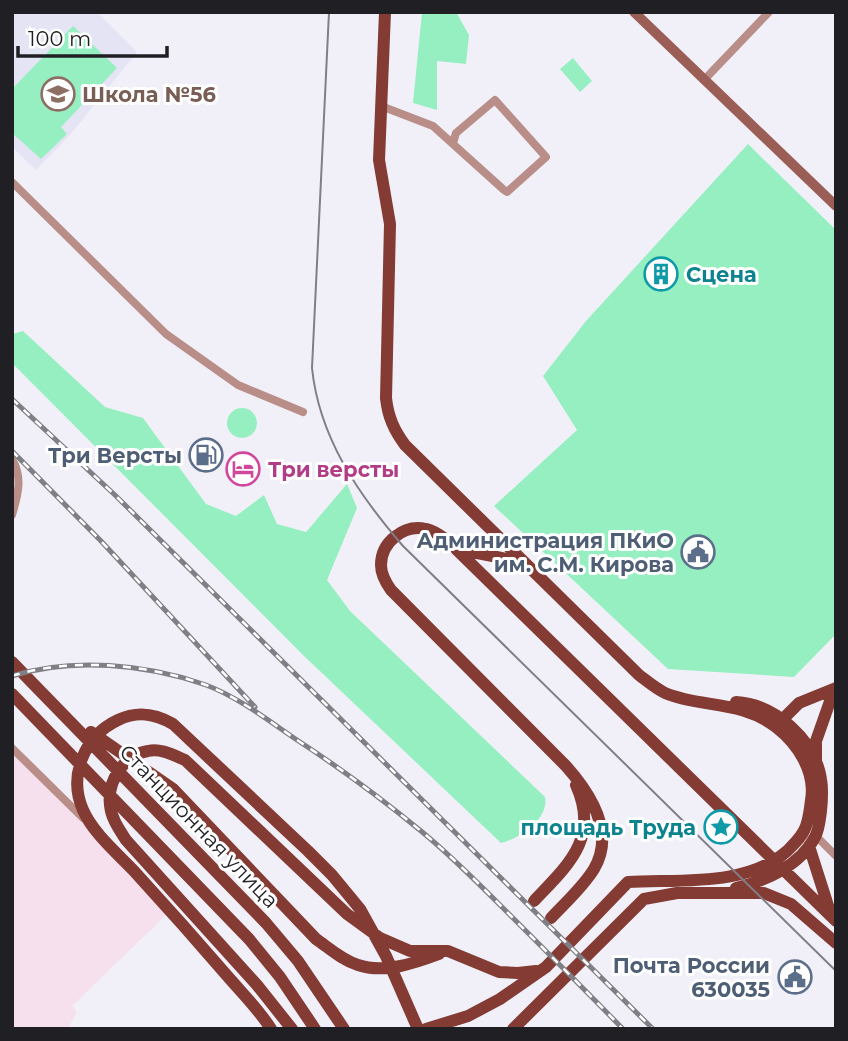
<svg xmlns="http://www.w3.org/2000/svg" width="848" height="1041" viewBox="0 0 848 1041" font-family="Montserrat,sans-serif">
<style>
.industrial{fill:#f6e0ee}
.built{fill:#e5e4f4}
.green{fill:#96efc1}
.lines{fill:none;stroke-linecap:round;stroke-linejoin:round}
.minor{stroke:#b98e88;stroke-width:8}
.secondary{stroke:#9b5e56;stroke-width:10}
.primary{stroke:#833b33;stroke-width:12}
.tram{stroke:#807f85;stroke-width:2}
.rail-casing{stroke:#807f85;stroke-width:5}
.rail{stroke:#fff;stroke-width:2.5;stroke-dasharray:8;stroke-linecap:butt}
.labels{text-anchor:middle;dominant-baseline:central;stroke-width:6;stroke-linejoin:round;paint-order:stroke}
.education-label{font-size:21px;font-weight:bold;fill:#785e54;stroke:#fff;text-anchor:start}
.culture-label{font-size:21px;font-weight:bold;fill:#0d838f;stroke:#fff;text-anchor:start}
.service-label{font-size:21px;font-weight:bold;fill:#4e5e75;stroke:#fff;text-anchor:end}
.hotel-label{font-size:21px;font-weight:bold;fill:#b23c85;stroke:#fff;text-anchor:start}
.street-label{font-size:21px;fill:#201f23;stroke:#fff}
</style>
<rect width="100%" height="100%" fill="#f1f0f9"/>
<path class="industrial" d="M12 751 93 830 167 914 72 1006 77 1012 68 1029H12Z"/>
<path class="built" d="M12 12H97L137 52 69 136 36 170 12 147Z"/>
<path class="green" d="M422 12H456L469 35 466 64 437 61V110L413 103Z
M73 26 117 68 61 127 67 134 41 159 12 133V89Z
M573 58 592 81 580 92 560 69Z
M748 144 836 230V634L794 677 668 669 494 506 577 430 543 376 586 321Z
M23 331 105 407 143 418 206 504 236 516 264 495 277 524 306 532 347 484 357 508 327 580 350 611 545 797C549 819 520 838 501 843L303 655 12 363V334Z
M227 423a15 15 0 1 1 30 0a15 15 0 1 1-30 0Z"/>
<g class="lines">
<path class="minor" d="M704 80 769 12
M381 106 433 126 504 190 507 192 546 157 495 100 456 133 453 143
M12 182 166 334 238 385 303 412
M12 459C23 477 18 495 12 515
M12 748 83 818
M816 836 836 856"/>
<path class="secondary" d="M634 12 836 206"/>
<path class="primary" d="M385 12 379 160 390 224 386 398C388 417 394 430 405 445L639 675C647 681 655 688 665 693 700 708 741 700 776 727 798 744 816 772 811 800 810 809 809 818 806 826 803 836 794 844 787 851 747 887 679 879 628 882L546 967 500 999 468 1016 426 1029
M456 549 836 921
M528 567C509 557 485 556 464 550 450 546 441 532 426 529 404 524 381 542 381 565 381 574 386 583 391 590L566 766C590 793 616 832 594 869 583 887 566 902 551 918
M12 662 266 923 298 961 344 1029
M12 694 249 939 280 977 315 1029
M736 702C775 704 815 740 821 779 823 790 822 801 821 811 820 819 819 830 815 837 800 866 765 881 736 888
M778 724 799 703 836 688
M91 732 173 789 316 939C329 948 342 960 358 965 384 974 415 963 439 954
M816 760V741L834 690
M809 846 831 915
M534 901C568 865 600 838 576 785
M271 1029C260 1011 244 995 230 979 199 943 167 907 134 871 117 853 93 833 83 810 68 776 84 736 118 720 137 711 154 713 173 724L308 851 332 875 360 909 386 956 418 1029
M292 1029 257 985 126 840C119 829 111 818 110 805 107 781 124 755 148 751 161 748 173 755 185 760L347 914 380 938 410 951H448L499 972 518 973 536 971
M513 1029 644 899 677 893H764L791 904 836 943"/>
<path class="tram" d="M329 12 312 368C319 437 358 494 403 546L836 971"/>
<defs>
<path id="rail" d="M12 399 116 496 653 1029
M12 451 101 541 255 707
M12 676C72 657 147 664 206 685 238 697 269 721 297 740 340 768 382 799 421 831 454 858 484 889 514 919 550 955 587 992 623 1029"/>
</defs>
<use href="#rail" class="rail-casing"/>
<use href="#rail" class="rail"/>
</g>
<defs>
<symbol id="school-ring" viewBox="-11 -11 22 22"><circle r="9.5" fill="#fff" stroke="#8d6e63" stroke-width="1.5"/><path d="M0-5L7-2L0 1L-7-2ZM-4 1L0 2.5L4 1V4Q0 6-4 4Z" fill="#8d6e63"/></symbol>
<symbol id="building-ring" viewBox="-11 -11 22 22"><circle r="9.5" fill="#fff" stroke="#0f9aa8" stroke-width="1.5"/><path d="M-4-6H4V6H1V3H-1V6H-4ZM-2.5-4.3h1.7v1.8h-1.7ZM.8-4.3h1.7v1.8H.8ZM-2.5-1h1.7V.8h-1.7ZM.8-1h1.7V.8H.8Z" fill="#0f9aa8"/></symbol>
<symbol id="fuel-ring" viewBox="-11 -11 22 22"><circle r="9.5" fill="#fff" stroke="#5c6f8a" stroke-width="1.5"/><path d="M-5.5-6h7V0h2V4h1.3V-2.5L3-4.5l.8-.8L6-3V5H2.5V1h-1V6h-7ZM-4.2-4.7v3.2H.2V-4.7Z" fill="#5c6f8a"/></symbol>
<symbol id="hotel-ring" viewBox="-11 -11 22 22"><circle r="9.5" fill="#fff" stroke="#d1479c" stroke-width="1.5"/><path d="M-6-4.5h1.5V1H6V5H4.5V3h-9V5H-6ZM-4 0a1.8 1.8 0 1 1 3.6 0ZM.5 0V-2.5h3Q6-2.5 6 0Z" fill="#d1479c"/></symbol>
<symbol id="civic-ring" viewBox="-11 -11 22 22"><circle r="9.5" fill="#fff" stroke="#5c6f8a" stroke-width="1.5"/><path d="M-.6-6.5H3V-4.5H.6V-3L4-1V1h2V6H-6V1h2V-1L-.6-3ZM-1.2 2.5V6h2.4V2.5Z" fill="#5c6f8a"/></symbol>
<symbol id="sight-ring" viewBox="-11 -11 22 22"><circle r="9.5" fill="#fff" stroke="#0f9aa8" stroke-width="1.5"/><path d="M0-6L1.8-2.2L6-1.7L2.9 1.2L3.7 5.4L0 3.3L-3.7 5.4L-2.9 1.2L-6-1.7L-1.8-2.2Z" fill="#0f9aa8"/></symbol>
</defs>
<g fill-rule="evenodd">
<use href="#school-ring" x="39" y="75" width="38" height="38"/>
<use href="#building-ring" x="642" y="255" width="38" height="38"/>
<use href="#fuel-ring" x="187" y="436" width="38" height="38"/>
<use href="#hotel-ring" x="224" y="450" width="38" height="38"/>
<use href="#civic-ring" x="679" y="533" width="38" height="38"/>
<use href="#sight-ring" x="702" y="808" width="38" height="38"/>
<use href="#civic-ring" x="776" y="958" width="38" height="38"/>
</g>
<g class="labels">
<g class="education-label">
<text x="82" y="94">Школа №56</text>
</g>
<g class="culture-label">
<text x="686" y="274">Сцена</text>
<text x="696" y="827" text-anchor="end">площадь Труда</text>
</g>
<g class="service-label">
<text x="182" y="455">Три Версты</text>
<text x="674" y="540">Администрация ПКиО<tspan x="674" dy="24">им. С.М. Кирова</tspan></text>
<text x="770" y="965">Почта России<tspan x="770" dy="24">630035</tspan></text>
</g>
<g class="hotel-label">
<text x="268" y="469">Три версты</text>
</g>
<g class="street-label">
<text transform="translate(199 826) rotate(46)">Станционная улица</text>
</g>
</g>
<rect width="848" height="1041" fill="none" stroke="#201f23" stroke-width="28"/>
<path d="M18 46v10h149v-10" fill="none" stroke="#201f23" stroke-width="3.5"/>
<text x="28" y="46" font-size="21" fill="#201f23" stroke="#ffffff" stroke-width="5" paint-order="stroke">100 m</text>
</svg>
